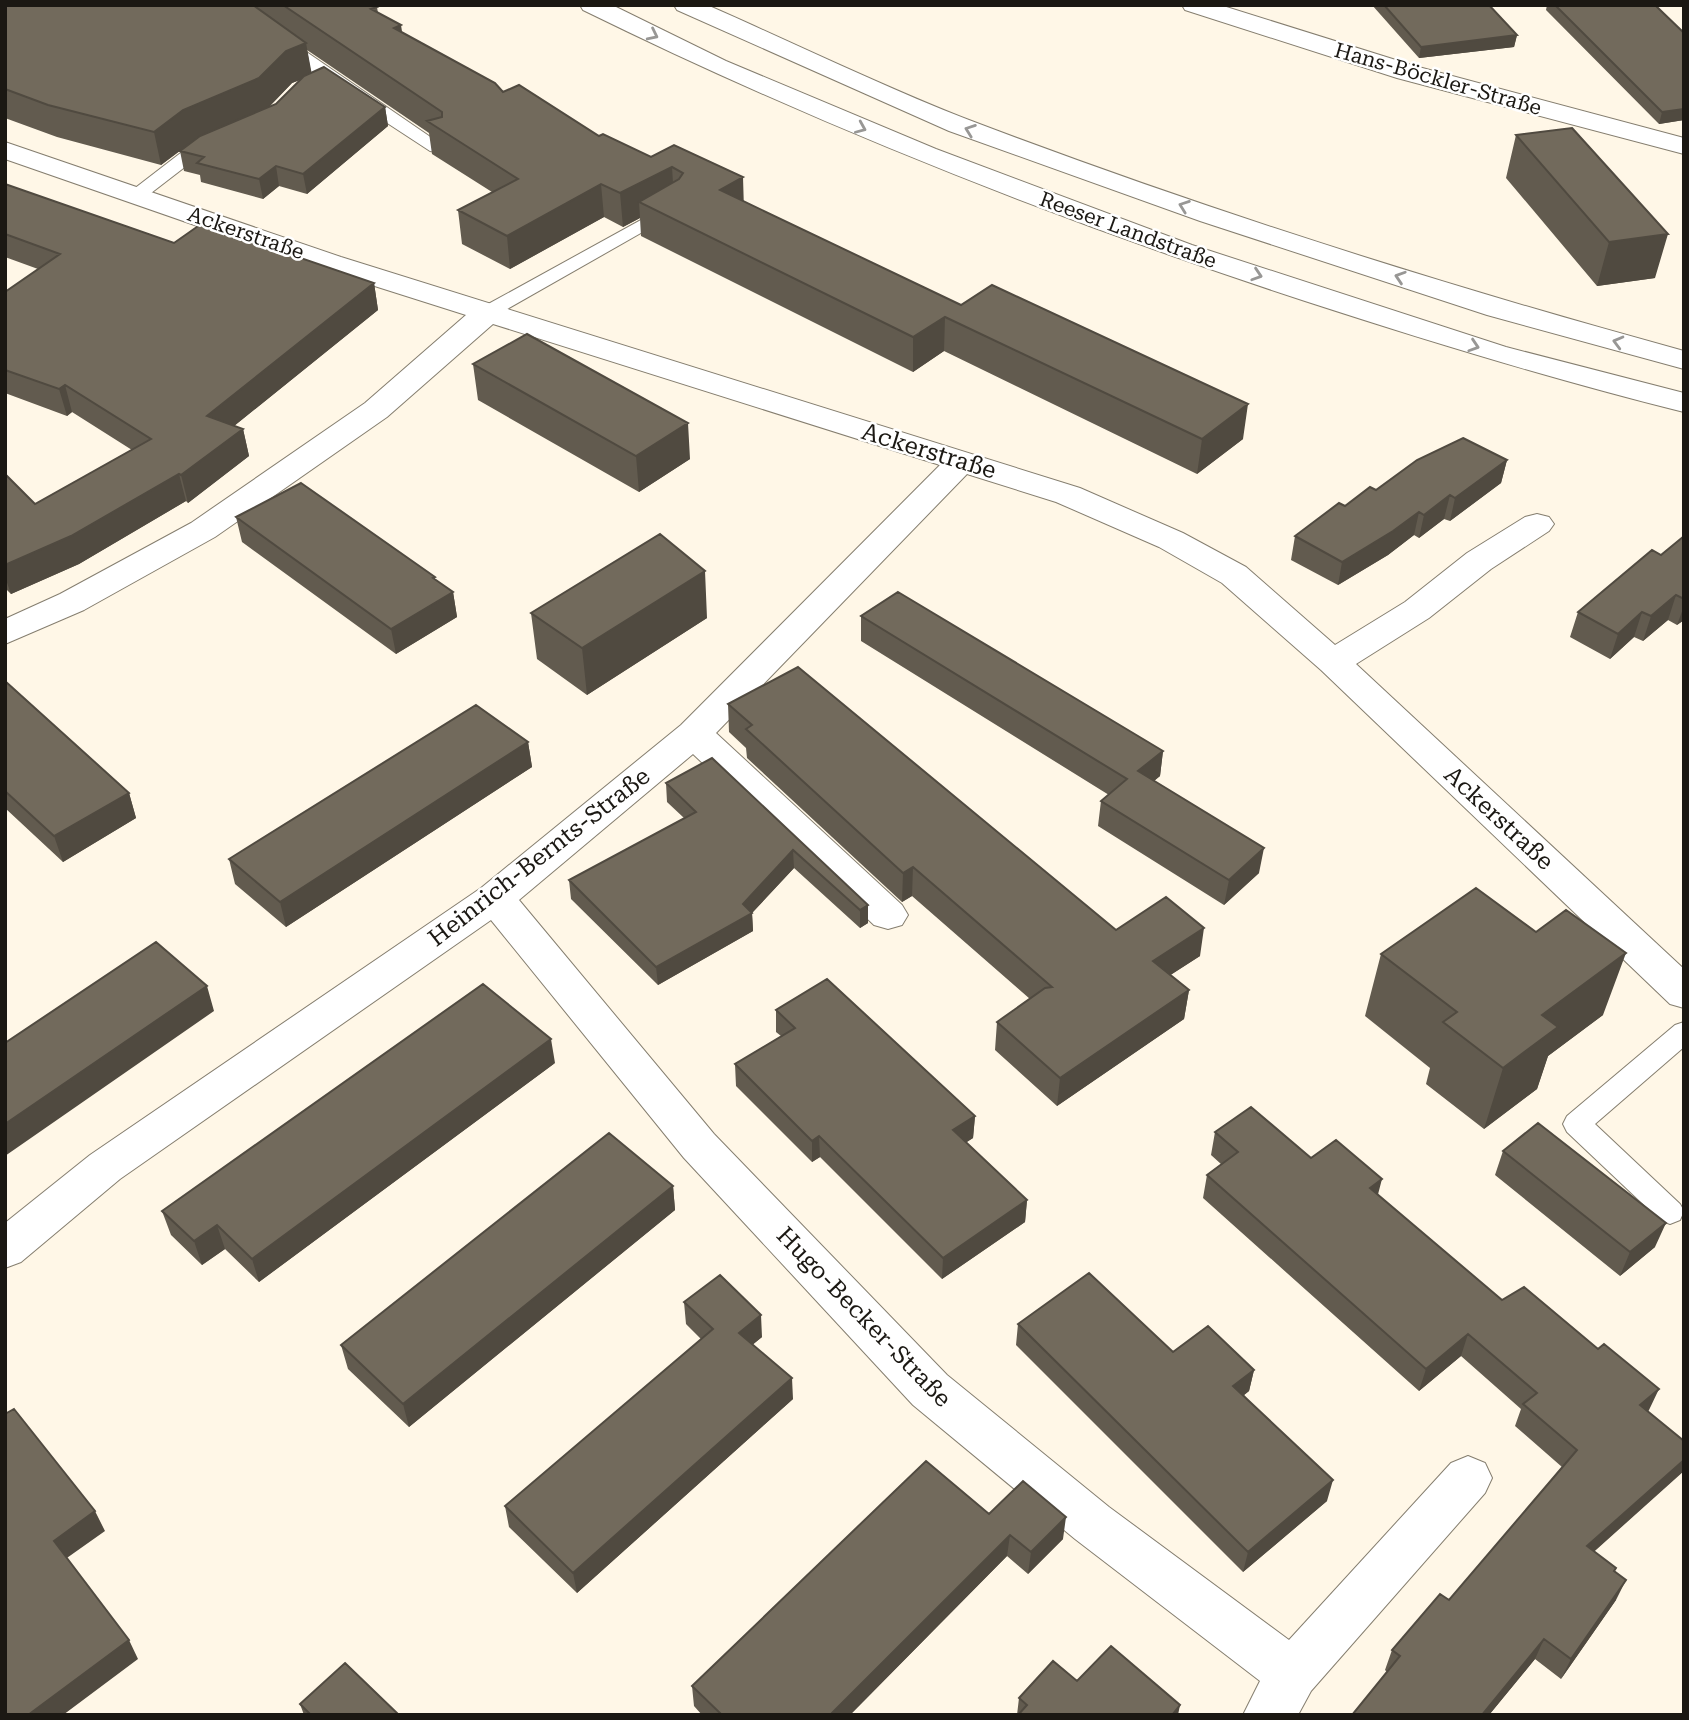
<svg xmlns="http://www.w3.org/2000/svg" width="1689" height="1720" viewBox="0 0 1689 1720" font-family="'Roboto Serif',serif">
<style>
.lines{fill:none;stroke-linecap:round;stroke-linejoin:round}
.lane-casing{stroke:#857e6f;stroke-width:2}
.street-casing{stroke:#857e6f;stroke-width:2}
.primary-casing{stroke:#857e6f;stroke-width:2}
.lane{fill:#fff;fill-rule:evenodd}
.street{fill:#fff;fill-rule:evenodd}
.primary{fill:#fff;fill-rule:evenodd}
.wall{fill:#625b4f;fill-rule:evenodd}
.shaded-wall{fill:#504a40}
.building{fill:#726a5c;stroke:#504a40;stroke-width:2}
.oneway{stroke:#989795}
.labels{text-anchor:middle;dominant-baseline:central;stroke-width:5;stroke-linejoin:round;paint-order:stroke}
.far-street-label{font-size:21px;fill:#1b1813;stroke:#fff}
.street-label{font-size:24px;fill:#1b1813;stroke:#fff}
</style>
<rect width="100%" height="100%" fill="#fff7e7"/>
<g class="lines">
<defs>
<path id="lane" d="M219 5H238L445 147 436 152 430 151 323 81Z
M210 139 219 144 203 153 142 200H130L127 196 130 192 191 145Z
M670 204 676 205 679 209 676 213 495 316 488 318 479 312 481 308Z
M1684 1022V1047L1595 1124 1680 1204 1684 1211 1680 1220 1670 1224 1660 1220 1567 1132 1563 1124 1567 1116 1675 1025Z"/>
<path id="street" d="M1182 5H1220L1415 66 1684 138V154L1397 78 1185 10Z
M5 142 341 257 1080 488 1183 533 1246 567 1335 645 1405 602 1467 553 1525 517 1537 514 1549 517 1554 524 1549 531 1491 569 1429 618 1356 664 1684 969V1008L1670 1004 1321 670 1222 583 1159 547 1056 502 967 474 716 733 902 905 908 915 902 925 888 929 874 925 693 754 519 900 714 1134 947 1375 1109 1507 1289 1640 1451 1463 1468 1456 1485 1463 1492 1478 1485 1493 1311 1691 1298 1715H1243L1260 1681 1075 1539 913 1405 684 1158 491 920 120 1179 21 1262 5 1268V1223L90 1155 481 888 681 725 940 465 493 324 387 417 215 537 84 610 5 644V619L60 594 191 523 365 403 466 315 321 269 5 159Z"/>
<path id="primary" d="M580 5H612L726 61 936 149 1192 245 1506 347 1684 393V412C1555 380 1431 342 1305 301 1058 220 817 125 583 10Z
M674 5H707C794 43 881 86 969 120 1203 209 1443 285 1684 351V369L1487 315 1200 221 949 131 677 10Z"/>
</defs>
<use href="#lane" class="lane-casing"/>
<use href="#street" class="street-casing"/>
<use href="#primary" class="primary-casing"/>
<use href="#lane" class="lane"/>
<use href="#street" class="street"/>
<use href="#primary" class="primary"/>
</g>
<path class="wall" d="M5 5H374L377 7 378 13 402 32 503 92 599 136 651 157 743 177V201L1243 439 1197 474 944 351 913 372 641 236 640 218 623 227 604 217 510 269 462 244 458 210 492 192 432 154 429 133 307 50 311 73 385 107 388 126 307 194 279 186 263 199 201 182 200 175 184 171 180 151 192 142 161 165 57 137 5 118ZM300 80 276 104 269 107 292 83Z
M1372 5H1489L1517 35 1514 47 1419 58Z
M1547 5H1555L1684 33V120L1659 124 1546 10Z
M1516 135 1655 278 1597 286 1506 178Z
M5 184 174 243 374 283 378 310 234 426 243 429 249 456 188 503 186 501 79 564 11 594 5 588V474L35 504 132 450 72 412 67 416 5 393V292L38 269 5 257Z
M473 364 690 459 639 492 478 400Z
M1507 460 1501 483 1450 521 1444 519 1419 538 1414 535 1388 555 1338 585 1291 560 1295 536 1345 506Z
M236 517 435 579 453 592 457 617 396 654 242 542Z
M1684 536V620L1677 625 1668 620 1643 641 1634 637 1610 659 1570 637 1578 612 1661 555Z
M531 613 707 618 587 695 537 659Z
M861 616 1163 751 1160 776 1154 781 1259 873 1224 905 1098 826 1101 801 1109 795 861 641Z
M5 681 129 793 136 818 63 862 5 808Z
M728 704 1116 930 1200 956 1170 975 1189 990 1184 1019 1057 1106 995 1050 997 1022 1030 999 912 896 902 902 747 758 746 748 729 732Z
M528 742 532 767 286 927 235 884 229 859Z
M712 758 868 905V923L860 928 794 868 752 913 753 931 658 985 571 899 569 880 684 818 667 802 666 783Z
M1381 954 1603 1015 1548 1056 1537 1089 1484 1129 1426 1084 1430 1068 1365 1016Z
M776 1010 975 1116 973 1138 966 1142 1027 1200 1025 1222 942 1279 820 1157 812 1162 736 1086 735 1064 781 1036 776 1032Z
M555 1063 259 1282 225 1249 202 1265 171 1235 162 1211Z
M1215 1132 1311 1158 1378 1195 1502 1300 1649 1410 1648 1411 1683 1471 1594 1551 1616 1568 1615 1571 1616 1600 1561 1679 1535 1659 1489 1715H1352L1387 1672 1385 1670 1392 1650 1449 1600 1562 1467 1515 1426 1521 1409 1461 1356 1419 1391 1203 1198 1207 1175 1221 1164 1211 1155Z
M1503 1151 1655 1247 1620 1276 1495 1175Z
M673 1186 675 1210 409 1427 348 1369 341 1345Z
M684 1302 762 1337 752 1345 793 1399 577 1593 509 1527 505 1506 701 1339 686 1324Z
M1018 1324 1173 1352 1254 1370 1249 1391 1244 1395 1327 1501 1243 1572 1016 1345Z
M989 1514 1063 1539 1028 1574 1007 1556 850 1715H702L694 1706 692 1686Z
M1077 1681 1178 1715H1017L1019 1698Z
M300 1704 399 1715H304Z"/>
<path class="shaded-wall" d="M401 25 406 57 394 28Z
M1517 35 1514 47 1419 58 1421 47Z
M306 43 312 75 292 83 265 111 190 143 161 165 154 132 183 110 286 51Z
M385 107 388 126 307 194 303 174Z
M1684 109V120L1659 124 1662 112Z
M276 166 279 186 263 199 259 179Z
M672 167 674 200 639 202 640 218 623 227 620 193Z
M743 177 744 210 720 190Z
M601 184 604 217 510 269 507 236Z
M1668 234 1655 278 1597 286 1609 242Z
M374 283 378 310 213 443 207 416Z
M945 317 944 351 913 372V337Z
M65 385 72 412 67 416 59 389Z
M1248 404 1243 439 1197 474 1202 439Z
M688 423 690 459 639 492 636 456Z
M243 429 249 456 188 503 181 475Z
M1507 460 1501 483 1450 521 1455 498Z
M179 474 186 501 79 564 11 594 5 577V565Z
M1450 495 1444 519 1419 538 1424 515Z
M1419 512 1414 535 1388 555 1338 585 1342 562Z
M705 571 707 618 587 695 582 648Z
M435 577 439 601 453 592 457 617 396 654 391 629Z
M1676 595 1668 620 1643 641 1651 616Z
M1684 606V620L1677 625Z
M1642 612 1634 637 1610 659 1618 634Z
M528 742 532 767 286 927 280 902Z
M1163 751 1160 776 1134 797 1138 771Z
M129 793 136 818 63 862 54 836Z
M1264 848 1259 873 1224 905 1229 880Z
M793 850 794 868 752 913 753 931 658 985 656 967 743 904Z
M913 867 912 896 902 902 903 873Z
M868 905V923L860 928V910Z
M1204 928 1200 956 1149 989 1153 961Z
M1626 953 1603 1015 1548 1056 1537 1089 1484 1129 1503 1068 1542 1015Z
M207 986 214 1011 5 1156V1124Z
M1189 990 1184 1019 1057 1106 1060 1078Z
M551 1039 555 1063 259 1282 252 1259Z
M975 1116 973 1138 952 1152 953 1130Z
M819 1136 820 1157 812 1162V1141Z
M1382 1179 1376 1202 1370 1188Z
M673 1186 675 1210 409 1427 403 1404Z
M1027 1200 1025 1222 942 1279 943 1258Z
M1666 1223 1655 1247 1620 1276 1630 1252Z
M217 1225 225 1249 202 1265 194 1241Z
M761 1315 762 1337 740 1355 739 1333Z
M1468 1334 1461 1356 1419 1391 1426 1369Z
M1254 1370 1249 1391 1229 1407 1233 1386Z
M792 1378 793 1399 577 1593 573 1573Z
M1659 1389 1649 1410 1630 1427 1640 1405Z
M1684 1460V1471L1577 1567 1587 1546Z
M1333 1480 1327 1501 1243 1572 1248 1552Z
M95 1511 105 1531 64 1560 54 1541Z
M1066 1517 1063 1539 1028 1574 1031 1552Z
M1010 1535 1007 1556 850 1715H830Z
M1626 1580 1616 1600 1561 1679 1571 1659Z
M1544 1639 1535 1659 1489 1715H1482Z
M129 1640 138 1659 63 1715H28Z
M1180 1705 1178 1715H1172Z"/>
<path class="building" d="M5 5H253L306 43 286 51 259 78 183 110 154 132 48 105 5 89Z
M283 5H374L377 7 371 9 401 25 394 28 495 83 503 92 519 85 599 136 603 134 651 157 674 145 743 177 720 190 961 305 992 285 1248 404 1202 439 945 317 913 337 639 202 679 179 683 173 672 167 620 193 601 184 507 236 458 210 518 179 427 121 442 117V112Z
M1384 5H1489L1517 35 1421 47Z
M1555 5H1655L1684 33V109L1662 112Z
M324 67 385 107 303 174 276 166 259 179 197 163 204 157 180 151 200 136 276 104 304 76Z
M1572 128 1668 234 1609 242 1516 135Z
M5 184 174 243 201 224 374 283 207 416 243 429 181 475 179 474 71 536 5 565V474L35 504 151 439 65 385 59 389 5 370V292L60 254 5 234Z
M527 334 688 423 636 456 473 364Z
M1463 438 1507 460 1455 498 1450 495 1424 515 1419 512 1393 531 1342 562 1295 536 1339 503 1345 506 1370 487 1376 490 1417 460Z
M301 483 435 577 433 578 453 592 391 629 236 517Z
M660 534 705 571 582 648 531 613Z
M1684 536V599L1676 595 1651 616 1642 612 1618 634 1578 612 1652 550 1661 555Z
M898 592 1163 751 1138 771 1264 848 1229 880 1101 801 1127 779 861 616Z
M798 667 1116 930 1166 897 1204 928 1153 961 1189 990 1060 1078 997 1022 1045 988 1052 987 913 867 903 873 746 729 752 725 728 704Z
M5 681 129 793 54 836 5 791Z
M476 705 528 742 280 902 229 859Z
M712 758 868 905 860 910 793 850 743 904 752 913 656 967 569 880 696 812 666 783Z
M1476 888 1536 932 1566 910 1626 953 1542 1015 1558 1027 1503 1068 1443 1022 1457 1012 1381 954Z
M156 942 207 986 5 1124V1043Z
M827 979 975 1116 953 1130 1027 1200 943 1258 819 1136 812 1141 735 1064 795 1028 776 1010Z
M483 984 551 1039 252 1259 217 1225 194 1241 162 1211Z
M1251 1107 1311 1158 1336 1140 1382 1179 1370 1188 1502 1300 1524 1287 1598 1349 1604 1344 1659 1389 1640 1405 1684 1441V1460L1587 1546 1616 1568 1614 1571 1626 1580 1571 1659 1544 1639 1482 1715H1352L1400 1656 1392 1650 1440 1594 1449 1600 1577 1450 1523 1404 1537 1393 1468 1334 1426 1369 1207 1175 1238 1152 1215 1132Z
M1538 1123 1666 1223 1630 1252 1503 1151Z
M609 1133 673 1186 403 1404 341 1345Z
M1089 1273 1173 1352 1208 1326 1254 1370 1233 1386 1333 1480 1248 1552 1018 1324Z
M720 1275 761 1315 739 1333 792 1378 573 1573 505 1506 713 1329 684 1302Z
M14 1409 95 1511 54 1541 129 1640 28 1715H7L5 1712V1414Z
M926 1461 989 1514 1023 1481 1066 1517 1031 1552 1010 1535 830 1715H722L692 1686Z
M1111 1646 1180 1705 1172 1715H1018L1027 1705 1019 1698 1053 1661 1077 1681Z
M345 1663 399 1715H311L300 1704Z"/>
<defs><path id="oneway-chevron" d="M-2-3.5L2.5 0L-2 3.5" fill="none" stroke-width="1.6" stroke-linecap="round" stroke-linejoin="round" transform="scale(1.75)"/></defs>
<g class="oneway">
<use href="#oneway-chevron" transform="translate(653 35) rotate(26)"/>
<use href="#oneway-chevron" transform="translate(861 128) rotate(23)"/>
<use href="#oneway-chevron" transform="translate(970 130) rotate(-160)"/>
<use href="#oneway-chevron" transform="translate(1184 206) rotate(-160)"/>
<use href="#oneway-chevron" transform="translate(1257 275) rotate(18)"/>
<use href="#oneway-chevron" transform="translate(1400 277) rotate(-162)"/>
<use href="#oneway-chevron" transform="translate(1618 342) rotate(-165)"/>
<use href="#oneway-chevron" transform="translate(1474 346) rotate(18)"/>
</g>
<g class="labels">
<g class="far-street-label">
<text transform="translate(1438 79) rotate(16)">Hans-Böckler-Straße</text>
<text transform="translate(1128 230) rotate(20)">Reeser Landstraße</text>
<text transform="translate(246 233) rotate(19)">Ackerstraße</text>
</g>
<g class="street-label">
<text transform="translate(929 451) rotate(17)">Ackerstraße</text>
<text transform="translate(1499 818) rotate(43)">Ackerstraße</text>
<text transform="translate(539 857) rotate(-38)">Heinrich-Bernts-Straße</text>
<text transform="translate(864 1317) rotate(46)">Hugo-Becker-Straße</text>
</g>
</g>
<rect width="1689" height="1720" fill="none" stroke="#1b1813" stroke-width="14"/>
</svg>
